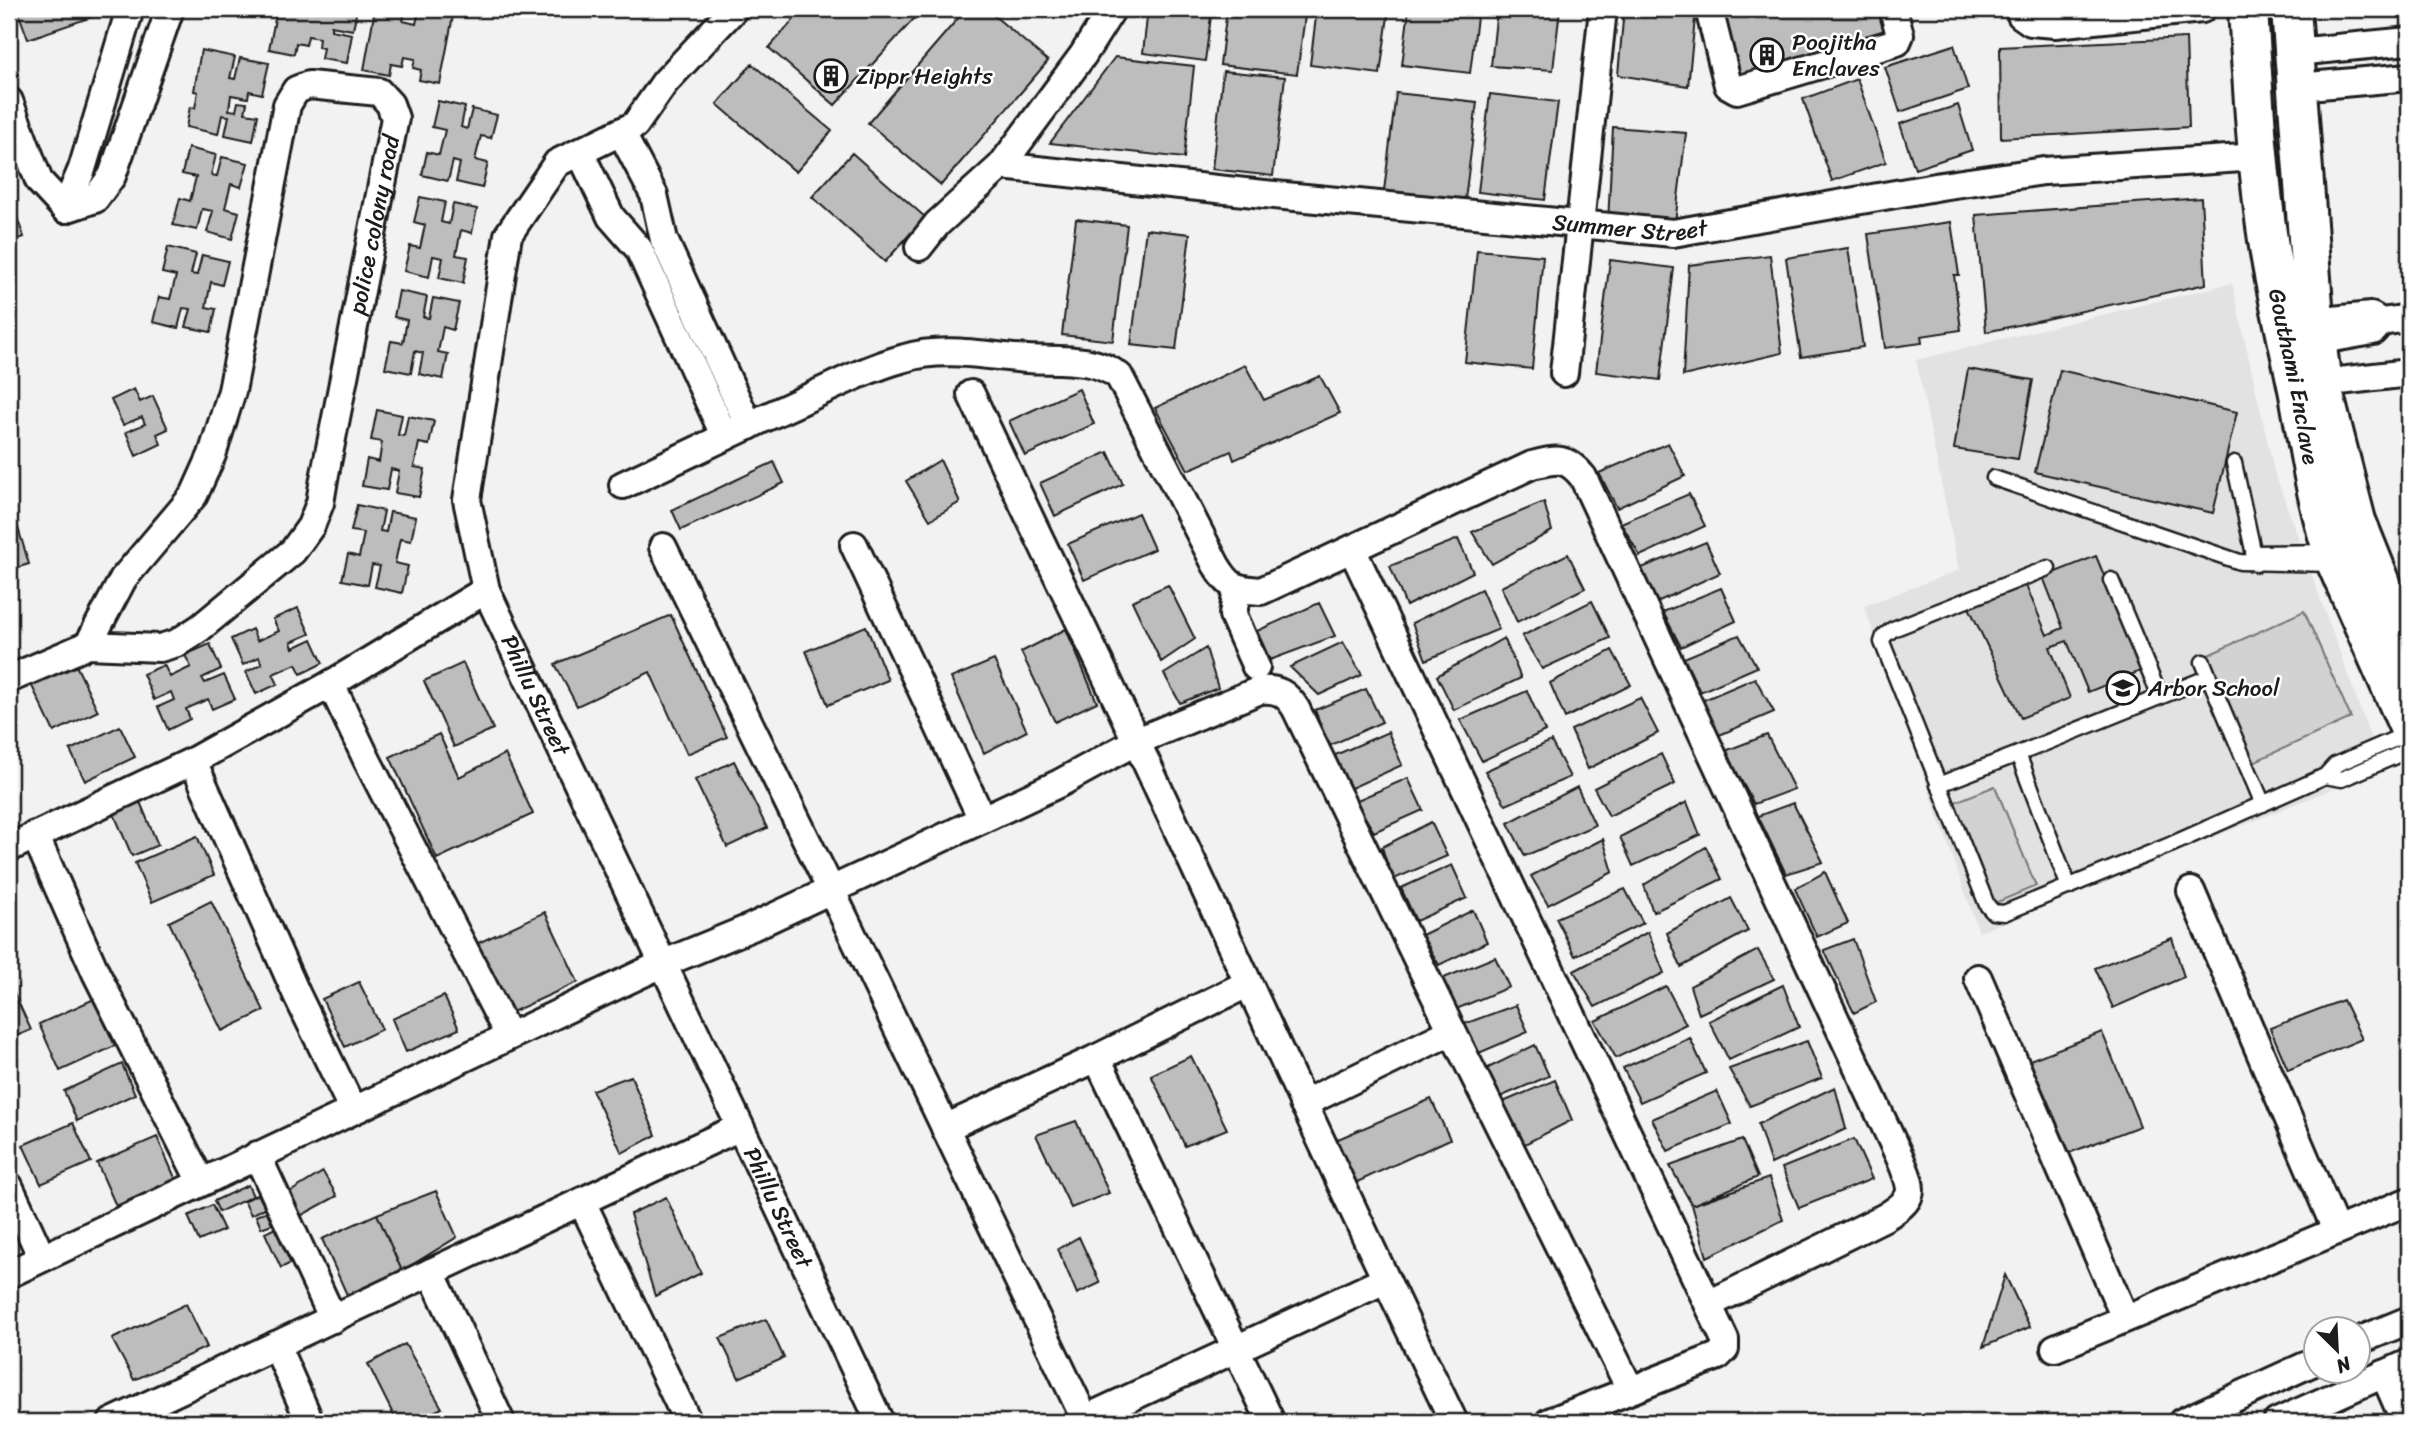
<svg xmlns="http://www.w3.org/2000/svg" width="2418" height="1431" viewBox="0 0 2418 1431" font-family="Sriracha,sans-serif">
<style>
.built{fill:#e2e2e2}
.green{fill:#d2d2d2;stroke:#777;stroke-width:2}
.building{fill:#bdbdbd;stroke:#1c1c1c;stroke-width:2}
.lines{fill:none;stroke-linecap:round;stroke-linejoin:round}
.lane-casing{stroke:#1c1c1c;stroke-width:19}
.street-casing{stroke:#1c1c1c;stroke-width:32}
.secondary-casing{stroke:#1c1c1c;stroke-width:44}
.lane{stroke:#fff;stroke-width:14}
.street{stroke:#fff;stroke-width:26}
.secondary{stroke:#fff;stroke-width:38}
.labels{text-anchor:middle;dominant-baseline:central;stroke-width:5;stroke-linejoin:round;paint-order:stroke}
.poi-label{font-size:23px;fill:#1c1c1c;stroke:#fff;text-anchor:start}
.street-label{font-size:23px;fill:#1c1c1c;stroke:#fff}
</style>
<rect width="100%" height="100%" fill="#f2f2f2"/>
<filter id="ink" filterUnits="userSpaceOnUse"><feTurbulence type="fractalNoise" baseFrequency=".0143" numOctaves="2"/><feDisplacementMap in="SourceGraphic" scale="14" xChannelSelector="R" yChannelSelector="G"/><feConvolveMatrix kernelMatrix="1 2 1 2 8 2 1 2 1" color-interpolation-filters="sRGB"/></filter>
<g filter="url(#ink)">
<path class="built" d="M2232 283 2274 471 2382 769 1979 932 1864 606 1959 570 1916 360Z"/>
<path class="green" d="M2304 611 2351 718 2249 764 2204 657Z
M1995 786 2036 886 1981 909 1940 808Z"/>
<path class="building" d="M17 9H89L92 17 28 39Z
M277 9H357L353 30 331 26V30L352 34 347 63 321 59 323 48 318 47 319 38 308 36 306 45 296 43 294 54 269 49Z
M375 9H405L403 21 416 24 419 10 453 16 440 84 419 80 421 70 413 68 415 59 404 57 402 66 391 64 389 75 364 70Z
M803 9H923L835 105 769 48Z
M966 9H986L1048 61 941 185 868 123Z
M1148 9H1212L1205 61 1143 53Z
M1227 9H1306L1297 74 1220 65Z
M1317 9H1389L1380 74 1310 65Z
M1409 9H1478L1470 73 1402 65Z
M1497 9H1560L1553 70 1491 66Z
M1624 9H1696L1688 86 1618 75Z
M1716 9H1884L1890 32 1730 78Z
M2186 38 2189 127 2001 138 2000 47Z
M1954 45 1968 89 1900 112 1885 67Z
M201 50 235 57 230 78 235 79 240 58 269 63 262 94 249 91 248 98 231 95 229 110 236 111 238 102 247 103 245 113 258 115 253 141 225 135 229 116 222 115 218 134 186 127 190 107 195 108 198 92 194 91Z
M1115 57 1194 66 1184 158 1050 143Z
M752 64 832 131 796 172 717 104Z
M1223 71 1285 77 1273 176 1212 169Z
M1857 79 1886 162 1832 181 1803 99Z
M1396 93 1477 102 1464 208 1383 199Z
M1490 94 1558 102 1545 200 1478 192Z
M438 101 465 107 461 127 467 129 472 109 497 115 491 138 481 136 475 160 488 163 482 188 456 182 460 163 453 161 448 181 422 175 427 152 439 155 445 130 432 127Z
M1958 105 1972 150 1915 169 1900 124Z
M1613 127 1686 133 1674 231 1608 222Z
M188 148 216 155 211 175 217 176 222 157 248 163 241 187 231 184 225 208 239 212 232 239 207 232 213 211 202 209 197 230 173 225 180 198 190 201 196 177 182 174Z
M852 153 925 217 885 262 812 197Z
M420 197 445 202 441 222 449 224 453 204 477 209 472 233 461 230 456 255 468 257 463 283 439 278 443 258 433 256 429 277 404 271 410 246 420 248 425 225 414 222Z
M10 198 24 237 9 242V199Z
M2201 198 2206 284 1986 332 1976 215Z
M1076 219 1127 225 1113 341 1062 335Z
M1951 222 1959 275H1954L1961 330 1921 336 1922 343 1885 348 1868 234Z
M1146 229 1190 234 1176 350 1131 345Z
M168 247 196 254 191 274 197 275 202 255 228 261 222 285 211 282 206 307 216 309 211 332 186 327 191 309 183 308 178 328 153 322 159 297 170 299 176 276 162 273Z
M1848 248 1863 347 1801 357 1786 258Z
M1477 250 1543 256 1532 369 1465 362Z
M1770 255 1782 353 1683 376 1689 265Z
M1610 260 1674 268 1660 380 1596 372Z
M399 291 427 297 423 317 429 318 433 298 459 303 453 330 443 327 438 352 448 354 443 379 419 374 423 353 415 351 411 373 385 368 391 341 403 343 407 320 394 317Z
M1245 365 1264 400 1320 376 1340 413 1234 460 1231 451 1188 470 1155 408Z
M1968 369 2033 380 2018 459 1954 449Z
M2060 370 2237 412 2213 513 2035 472Z
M134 389 140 402 153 396 168 429 157 434 161 444 136 456 126 432 145 424 142 417 123 425 111 400Z
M1079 389 1094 424 1025 456 1009 421Z
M377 410 402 415 398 435 404 436 408 416 434 421 429 445 419 443 414 467 425 469 419 497 395 493 399 471 391 469 387 490 362 486 367 459 379 462 382 442 371 440Z
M1668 443 1685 476 1617 508 1599 473Z
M1108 452 1123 484 1055 516 1040 483Z
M940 460 960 502 930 520 906 481Z
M774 462 784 483 681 530 672 510Z
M1689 494 1705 526 1640 556 1621 523Z
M9 498 29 564 9 570Z
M1544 502 1552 531 1492 564 1472 532Z
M357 505 384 511 380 531 386 532 390 512 416 517 411 541 400 539 395 563 408 566 402 593 375 587 380 566 372 565 368 585 342 580 348 554 359 557 364 533 351 531Z
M1138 513 1154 549 1084 580 1068 544Z
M1458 539 1473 572 1406 606 1390 566Z
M1706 542 1720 573 1657 602 1639 569Z
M1568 554 1585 588 1517 622 1501 587Z
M2096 556 2143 670 2088 692 2067 641 2050 647 2070 698 2021 718 1967 603 2024 581 2047 635 2063 628 2043 577Z
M1168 585 1195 639 1161 662 1132 601Z
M1721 588 1736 621 1681 647 1663 612Z
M1481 589 1499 629 1426 660 1412 623Z
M1592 601 1610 638 1542 669 1522 636Z
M1319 603 1335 636 1270 660 1257 631Z
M298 608 310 634 291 642 293 648 312 639 323 663 301 674 296 664 273 674 278 684 256 694 246 672 262 664 259 657 243 665 231 639 252 629 257 641 279 631 273 619Z
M671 615 727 737 687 754 650 672 577 706 555 664Z
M866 626 888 680 828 705 806 651Z
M1066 629 1097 702 1055 722 1021 652Z
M1739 635 1757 667 1700 692 1684 658Z
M1504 638 1521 678 1454 710 1437 676Z
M1343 642 1362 675 1319 695 1290 667Z
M210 644 221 669 202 678 205 683 224 675 235 699 212 709 208 699 186 709 190 719 168 730 158 707 174 700 171 692 154 700 143 674 164 665 170 677 191 667 185 655Z
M1206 648 1218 688 1180 703 1164 674Z
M1612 650 1631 685 1565 718 1550 683Z
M994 660 1027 731 984 753 951 678Z
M74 661 98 711 54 732 30 682Z
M463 663 493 729 454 747 424 681Z
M1755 678 1774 712 1717 736 1699 702Z
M1366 689 1382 722 1329 746 1315 710Z
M1527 691 1545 731 1482 761 1460 720Z
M1640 698 1658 733 1588 769 1571 730Z
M120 726 135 757 85 781 70 750Z
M1388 732 1402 765 1349 789 1333 756Z
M439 734 459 777 505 754 533 814 437 859 390 757Z
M1767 735 1794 789 1754 804 1725 751Z
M1551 741 1570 777 1506 805 1485 771Z
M1661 754 1675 784 1609 816 1594 788Z
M734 761 767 828 727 847 695 780Z
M1408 778 1423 810 1374 832 1355 801Z
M1577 787 1595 825 1525 856 1508 823Z
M140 802 158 845 132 856 114 814Z
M1687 802 1700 835 1633 866 1620 837Z
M1793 803 1823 862 1786 874 1758 816Z
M1431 822 1447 856 1392 880 1382 847Z
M197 836 214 875 152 902 135 863Z
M1603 839 1613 872 1548 905 1531 876Z
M1706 847 1722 879 1653 912 1644 885Z
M1452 865 1467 898 1416 921 1401 888Z
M1825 872 1848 923 1817 937 1795 889Z
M1625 889 1643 923 1575 956 1556 918Z
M1731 898 1748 931 1681 967 1667 933Z
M211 901 264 1011 222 1031 169 922Z
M1473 910 1487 942 1439 965 1422 935Z
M545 912 578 982 508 1014 476 944Z
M1648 932 1664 973 1595 1007 1574 971Z
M2172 938 2184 977 2113 1008 2095 968Z
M1853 939 1876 1002 1854 1013 1824 950Z
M1758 950 1774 979 1699 1014 1690 986Z
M1495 957 1509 987 1454 1010 1439 980Z
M359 982 382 1029 345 1047 322 999Z
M9 984H10L31 1030 9 1039Z
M1783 985 1799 1027 1729 1060 1709 1021Z
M1666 986 1686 1024 1616 1058 1595 1021Z
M444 996 459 1029 406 1052 392 1019Z
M94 999 115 1046 60 1071 39 1024Z
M2343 1000 2362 1039 2288 1070 2270 1028Z
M1516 1005 1528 1032 1479 1053 1464 1024Z
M2102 1032 2140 1126 2069 1153 2027 1061Z
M1690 1038 1706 1073 1640 1102 1623 1068Z
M1807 1041 1822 1078 1750 1106 1729 1069Z
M1535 1045 1549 1076 1500 1097 1482 1071Z
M1191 1056 1227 1129 1185 1146 1151 1075Z
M122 1064 135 1094 77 1121 64 1091Z
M631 1076 656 1135 622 1153 592 1090Z
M1555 1080 1572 1120 1523 1145 1503 1102Z
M1835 1087 1846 1129 1771 1164 1758 1124Z
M1717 1091 1732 1124 1668 1151 1652 1119Z
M1431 1099 1450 1139 1353 1184 1331 1142Z
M1076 1121 1109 1193 1071 1208 1036 1135Z
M73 1123 91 1162 41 1184 23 1145Z
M157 1137 176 1180 116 1206 97 1163Z
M1854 1139 1872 1179 1799 1208 1782 1168Z
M1742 1140 1758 1177 1692 1205 1670 1166Z
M323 1172 337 1196 295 1219 282 1197Z
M1769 1178 1783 1220 1707 1257 1692 1205Z
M248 1185 253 1196 219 1212 214 1201Z
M436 1191 457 1237 402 1271 377 1214Z
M258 1194 265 1208 251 1215 244 1201Z
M666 1197 701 1273 655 1296 630 1214Z
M212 1205 224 1230 199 1241 188 1216Z
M267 1211 272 1224 261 1228 256 1216Z
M377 1214 402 1271 347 1295 322 1239Z
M275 1228 291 1263 281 1268 265 1233Z
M1079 1237 1100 1283 1077 1294 1058 1249Z
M2005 1275 2030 1327 1983 1347Z
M186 1304 207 1347 134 1380 112 1339Z
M766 1319 784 1358 739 1378 720 1338Z
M405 1344 442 1408 413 1422H397L368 1364Z"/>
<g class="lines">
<defs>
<path id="lane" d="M2234 463 2256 564
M1994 478 2240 562 2335 564
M2253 553 2332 552
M2048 568 1893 629 1884 636 1882 642 1987 905 1993 912 2004 913 2170 845 2325 776 2335 765 2409 733
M2111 580 2160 697
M2203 662 2209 677
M2018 754 2209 677 2263 804
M2325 776 2342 779 2409 750
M1938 785 2018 754 2069 887"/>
<g id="street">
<path id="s1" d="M734 9 665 82 635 125 557 163 508 235 467 500 486 590 880 1422"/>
<path d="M1709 9 1728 85 1737 90 1897 42 1900 35 1893 9"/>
<path d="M2021 9V15L2031 22 2055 24 2202 9"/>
<path d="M2296 52 2409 41"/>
<path d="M2298 87 2409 77"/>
<path d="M9 101 39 181 65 209"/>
<path d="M621 132 654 195 664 240 749 426"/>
<path d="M580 152 611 217 639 249 725 437"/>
<path id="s2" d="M1001 166 1264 194 1673 233 1941 186 2044 171 2258 157"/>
<path d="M65 209 95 199 112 176 170 9"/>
<path d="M65 209 82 169 130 9"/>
<path d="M919 247 937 224 1001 166 1083 55 1112 9"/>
<path d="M2314 322 2371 316 2381 322 2373 331 2316 341"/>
<path d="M2381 322 2409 318"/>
<path d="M1564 373 1603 9"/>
<path d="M2322 383 2409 373"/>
<path d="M971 394C1013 484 1056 573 1099 662 1219 915 1332 1171 1454 1422"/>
<path d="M623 485C681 458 738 430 797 403 831 387 868 368 905 358 944 346 987 356 1027 359 1059 361 1092 356 1119 376L1216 565C1230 588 1235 589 1261 591L1532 465C1557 459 1566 456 1583 477L1900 1158C1913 1190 1918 1197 1885 1217L1709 1304"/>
<path d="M854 545 982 819"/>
<path d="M663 547 831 890 1085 1419"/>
<path d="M1352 549 1725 1340V1349L1718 1356 1549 1422"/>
<path d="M1237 589 1233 615 1256 667"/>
<path d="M486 590 331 684 367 760 509 1036"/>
<path id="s3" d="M9 679 88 645 160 648 177 643 200 628 293 551 311 526 320 503 324 479 395 118 390 104 379 92 309 85 296 90 287 105 232 391 212 455 194 495 123 579 88 645"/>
<path d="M193 761 297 995 353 1110"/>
<path d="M35 835 96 973 201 1182"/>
<path d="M9 848 193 761 331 684"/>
<path d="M2191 891 2336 1230"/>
<path d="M1978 978 2125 1318"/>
<path d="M1097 1058 1247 984"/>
<path d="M1303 1104 1452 1031"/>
<path d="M945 1128 1097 1058 1271 1422"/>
<path d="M257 1155 333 1319"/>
<path d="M9 1186 42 1258"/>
<path d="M582 1202 688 1422"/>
<path d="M431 1272 501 1422"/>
<path d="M9 1274 662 964 752 927 1060 783 1135 742 1260 690C1278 688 1287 694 1296 709L1452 1031 1630 1389"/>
<path d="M2358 1341 2409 1320"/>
<path d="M276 1345 310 1422"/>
<path d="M2055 1348 2409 1201"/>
<path d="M2384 1374 2405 1422"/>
<path d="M112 1422 740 1127"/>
<path d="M1078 1422 1385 1280"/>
<path d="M2182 1422 2316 1361"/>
<path d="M2277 1422 2409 1363"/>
</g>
<g id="secondary">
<path id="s4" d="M2248 9C2253 89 2257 168 2269 247 2277 298 2290 348 2300 399 2310 455 2318 510 2337 564L2409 727"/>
<path d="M2291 9 2315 332 2323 392 2356 521 2409 653"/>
</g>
</defs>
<use href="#lane" class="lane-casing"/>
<use href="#street" class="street-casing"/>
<use href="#secondary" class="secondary-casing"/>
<use href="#lane" class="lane"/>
<use href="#street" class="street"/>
<use href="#secondary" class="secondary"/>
</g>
</g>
<defs>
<symbol id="building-ring" viewBox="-11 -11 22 22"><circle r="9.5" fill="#fff" stroke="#1c1c1c" stroke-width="1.5"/><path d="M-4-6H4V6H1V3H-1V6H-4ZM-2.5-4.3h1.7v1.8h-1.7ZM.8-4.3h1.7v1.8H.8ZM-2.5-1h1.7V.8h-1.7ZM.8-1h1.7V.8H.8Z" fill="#1c1c1c"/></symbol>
<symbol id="school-ring" viewBox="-11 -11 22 22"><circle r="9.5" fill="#fff" stroke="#1c1c1c" stroke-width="1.5"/><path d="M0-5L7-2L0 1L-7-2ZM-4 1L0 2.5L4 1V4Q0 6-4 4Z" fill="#1c1c1c"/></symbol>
</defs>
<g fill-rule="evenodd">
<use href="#building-ring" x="1748" y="36" width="38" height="38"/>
<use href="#building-ring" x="812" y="57" width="38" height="38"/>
<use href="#school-ring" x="2104" y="669" width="38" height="38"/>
</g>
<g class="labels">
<g class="poi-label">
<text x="1792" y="42">Poojitha<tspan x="1792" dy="26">Enclaves</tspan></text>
<text x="856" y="76">Zippr Heights</text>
<text x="2148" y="688">Arbor School</text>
</g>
<g class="street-label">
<text stroke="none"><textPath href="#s2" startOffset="632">Summer Street</textPath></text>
<text stroke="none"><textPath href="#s3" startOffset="663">police colony road</textPath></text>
<text stroke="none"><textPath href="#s4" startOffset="371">Gouthami Enclave</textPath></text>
<text stroke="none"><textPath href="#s1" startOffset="803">Phillu Street</textPath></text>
<text stroke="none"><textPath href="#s1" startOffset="1370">Phillu Street</textPath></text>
</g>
</g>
<rect width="2418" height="1431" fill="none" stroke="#fff" stroke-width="35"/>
<rect x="18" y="18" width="2383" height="1396" fill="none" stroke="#1c1c1c" stroke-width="2.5" filter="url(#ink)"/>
<g transform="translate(2337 1350) rotate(156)"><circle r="33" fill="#ffffff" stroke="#a4a4a4" stroke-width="2"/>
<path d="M0-5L12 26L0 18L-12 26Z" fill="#1c1c1c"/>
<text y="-10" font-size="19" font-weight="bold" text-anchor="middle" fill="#1c1c1c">N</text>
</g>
</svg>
